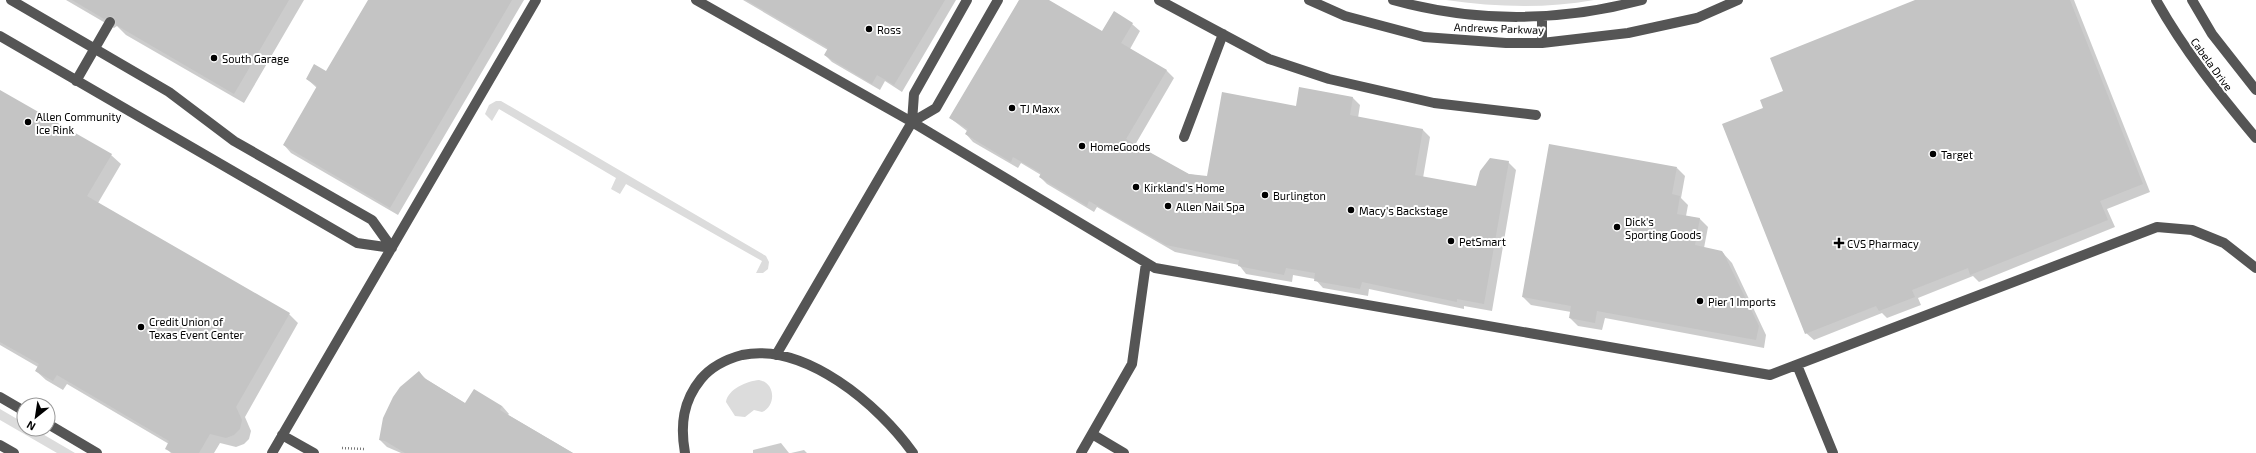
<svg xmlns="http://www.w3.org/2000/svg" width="2256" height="453" viewBox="0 0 2256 453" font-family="'Exo 2',sans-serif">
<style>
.green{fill:#dcdcdc}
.shadow{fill:#0003}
.building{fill:#c4c4c4}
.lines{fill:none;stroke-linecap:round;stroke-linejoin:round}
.path{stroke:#777;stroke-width:2.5;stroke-dasharray:1 2;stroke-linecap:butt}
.minor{stroke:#555;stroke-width:10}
.poi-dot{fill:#000;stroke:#fff;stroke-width:1.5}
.labels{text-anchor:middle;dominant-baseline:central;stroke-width:4;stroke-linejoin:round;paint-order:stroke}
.street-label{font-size:11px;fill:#000;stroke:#fff}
.poi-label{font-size:11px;fill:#000;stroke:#fff;text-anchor:start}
</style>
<rect width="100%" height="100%" fill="#fff"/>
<path class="green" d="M1446 0H1594C1545 9 1495 7 1446 0Z
M496 101H501L766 256 769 262 768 269 763 273H756L762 261 626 184 620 194 611 189 616 178 499 109 492 121 485 114 489 105Z
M759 380C776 383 776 406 762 412L754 410 745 417 735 416 726 402C728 389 747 381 759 380Z
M0 409 24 423V429H34L75 453H57L0 420Z"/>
<path class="shadow" d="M66 0H304L244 103 126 35 117 26 114 28Z
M369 0H524L398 215 291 153 284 145 317 88 307 79 326 73Z
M743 0H956L902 92 885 81 880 90 832 62 825 55 828 50Z
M1020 0H1047L1102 33 1132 24 1140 31 1130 49 1167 71 1174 78 1135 145 1188 174 1208 177 1297 107 1353 98 1360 105 1358 118 1423 130 1430 137 1423 178 1477 188 1508 162 1516 170 1492 311 1464 306V309L1369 289 1368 296 1323 288 1315 279 1293 275 1292 282 1246 274 1239 265 1175 252 1097 207 1094 212 1047 184 1040 177 1041 175 1021 163 1018 168 973 142 966 134 967 131 950 118Z
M1917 0H2074L2150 192 2107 209 2115 227 1979 282 1973 276 1918 298 1921 305 1887 318 1882 313 1814 340 1806 333 1764 109 1784 92Z
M0 91 111 155 121 164 98 203 289 314 298 323 245 417 251 431 249 439 244 444 236 447 220 443 214 453H171L166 448 169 444 67 384 63 390 46 380 36 371 38 367 0 345Z
M1677 168 1685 176 1681 198 1688 205 1686 216 1700 219 1708 227 1704 248 1722 252 1732 263 1766 335 1764 348 1605 318 1602 330 1578 326 1570 318 1571 312 1531 305 1523 297Z
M419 372 426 379 466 404 502 406 509 414 508 415 573 453H401L387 447 380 440Z
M781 443 789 453H753V450Z
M804 450 807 453H791Z"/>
<path class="building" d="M72 0H289L234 94 116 25V22L114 17 110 16 104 19Z
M368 0H512L390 208 283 145 317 86 306 79 314 64 326 71Z
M746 0H945L894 85 877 75 872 84 824 55 828 48Z
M1019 0H1049L1102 31 1114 11 1133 23 1121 43 1167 70 1126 139 1189 174 1207 176 1222 92 1296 106 1299 87 1353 97 1350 115 1423 129 1415 175 1476 186 1480 171 1490 158 1509 161 1484 304 1457 299V302L1362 282 1360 289 1314 281 1315 273 1286 268 1284 275 1238 266 1239 260 1166 245 1089 201 1087 206 1039 177 1041 173 1013 157 1011 162 965 134 968 129 949 118Z
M1915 0H2070L2143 184 2100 201 2108 220 1970 275 1968 268 1912 290 1915 297 1879 311 1876 306 1805 334 1722 124 1763 108 1760 100 1783 91 1770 58Z
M0 90 112 154 87 196 290 313 236 407 242 420 240 429 234 435 226 438 210 434 199 453H173L165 449 169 441 57 375 53 381 35 371 39 364 0 342Z
M1549 144 1677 167 1672 194 1680 196 1677 214 1700 218 1695 245 1722 251 1724 254 1759 326 1756 340 1597 311 1595 323 1569 318 1571 306 1522 297Z
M419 371 424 378 465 403 474 389 502 406 500 410 573 453H405L385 441 379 440 383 418 393 397 400 387Z"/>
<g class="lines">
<path class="path" d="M342 448 365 449"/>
<path class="minor" d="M11 0 169 92 234 141 372 220 392 248
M696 0 912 122 1155 268 1770 375 2157 227 2192 230 2224 243 2256 268
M1159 0 1269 59 1329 79 1434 103 1536 115
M1309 0 1345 16 1424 37 1506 43H1542L1628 33 1697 18 1738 0
M1393 0C1475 23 1561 22 1642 0
M2156 0C2184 50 2219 94 2256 138
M2192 0 2212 34 2256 90
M1542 17V43
M0 36 357 243 392 248
M76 81 110 22
M912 122 936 108 998 0
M1184 137 1223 34
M776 355 912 122 914 94 967 0
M1797 365 1833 453
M0 397 24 411
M48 424 97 453
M1092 434 1124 453
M282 435 314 453
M0 445 14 453
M272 453 536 0
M685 453C680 425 683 401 701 379 711 367 727 359 742 355 805 342 879 405 913 453
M1081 453 1132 364 1146 263"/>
</g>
<g class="poi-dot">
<circle cx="869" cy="29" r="4"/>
<circle cx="214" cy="58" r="4"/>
<circle cx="1012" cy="108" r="4"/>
<circle cx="28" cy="122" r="4"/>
<circle cx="1082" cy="146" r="4"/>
<circle cx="1933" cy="154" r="4"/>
<circle cx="1136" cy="187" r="4"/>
<circle cx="1265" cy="195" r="4"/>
<circle cx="1168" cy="206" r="4"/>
<circle cx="1351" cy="210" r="4"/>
<circle cx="1617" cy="227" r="4"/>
<circle cx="1451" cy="241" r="4"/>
<path d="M1837 237h4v4h4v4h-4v4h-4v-4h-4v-4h4z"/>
<circle cx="1700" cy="301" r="4"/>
<circle cx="141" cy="327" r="4"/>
</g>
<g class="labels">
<g class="street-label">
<text transform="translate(1499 28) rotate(2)">Andrews Parkway</text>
<text transform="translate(2212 64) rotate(54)">Cabela Drive</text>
</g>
<g class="poi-label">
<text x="877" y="29">Ross</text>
<text x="222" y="58">South Garage</text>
<text x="1020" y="108">TJ Maxx</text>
<text x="36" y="116">Allen Community<tspan x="36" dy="13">Ice Rink</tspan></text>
<text x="1090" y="146">HomeGoods</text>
<text x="1941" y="154">Target</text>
<text x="1144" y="187">Kirkland's Home</text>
<text x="1273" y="195">Burlington</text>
<text x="1176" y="206">Allen Nail Spa</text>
<text x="1359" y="210">Macy's Backstage</text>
<text x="1625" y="221">Dick's<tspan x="1625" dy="13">Sporting Goods</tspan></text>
<text x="1459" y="241">PetSmart</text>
<text x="1847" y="243">CVS Pharmacy</text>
<text x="1708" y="301">Pier 1 Imports</text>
<text x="149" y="321">Credit Union of<tspan x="149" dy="13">Texas Event Center</tspan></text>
</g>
</g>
<g transform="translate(36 417) rotate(210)"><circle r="19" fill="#ffffff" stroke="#999999"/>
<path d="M0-3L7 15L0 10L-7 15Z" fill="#000000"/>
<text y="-6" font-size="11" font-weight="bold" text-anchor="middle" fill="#000000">N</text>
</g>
</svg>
